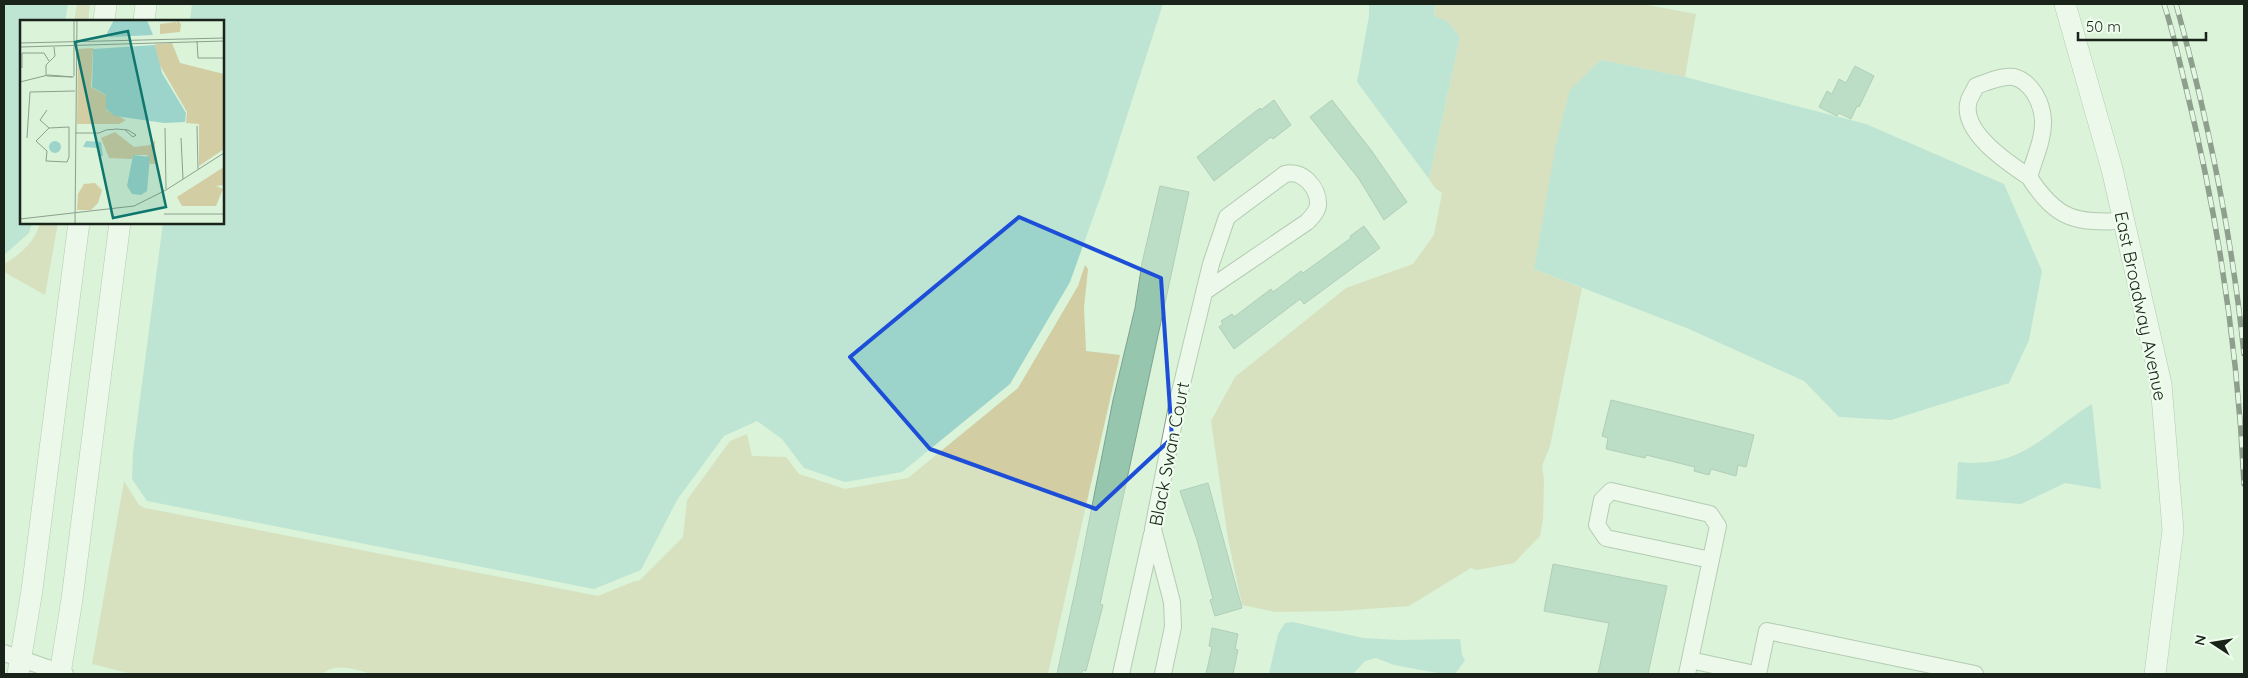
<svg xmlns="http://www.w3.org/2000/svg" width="2248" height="678" viewBox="0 0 2248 678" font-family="Quicksand,sans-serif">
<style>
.green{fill:#d2cda2}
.water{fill:#9cd4cc}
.building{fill:#97c6af;stroke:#7fa190}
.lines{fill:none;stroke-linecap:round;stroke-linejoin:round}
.minor-casing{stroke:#869d84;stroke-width:18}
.major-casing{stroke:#869d84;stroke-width:22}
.minor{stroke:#fff;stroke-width:16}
.major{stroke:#fff;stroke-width:21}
.rail-casing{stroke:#323d31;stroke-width:5.5}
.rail{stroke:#eefded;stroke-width:4;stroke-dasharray:11;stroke-linecap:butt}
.marked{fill:none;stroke:#1d4ed8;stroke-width:4;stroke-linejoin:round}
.labels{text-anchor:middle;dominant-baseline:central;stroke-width:4.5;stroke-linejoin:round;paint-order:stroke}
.street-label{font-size:18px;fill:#1a2319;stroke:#eefded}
.inset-road{fill:none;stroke:#8da08c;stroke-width:1}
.view{fill:#0f766e;fill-opacity:0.15;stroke:#0f766e;stroke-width:2.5}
.inset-edge{fill:none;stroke:#1a2319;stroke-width:2.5}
</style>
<rect width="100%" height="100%" fill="#daf3d9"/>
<path class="green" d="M77 4H90L88 21H74Z
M1435 4H1642L1696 14 1685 77 1601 60 1534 269 1582 288 1550 446 1542 466 1544 480 1543 519 1540 536 1514 563 1477 570 1471 568 1409 606 1339 611 1275 612 1242 605 1228 539 1211 421 1235 377 1346 288 1413 264 1434 235 1442 193 1435 188 1429 179 1460 37 1434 17Z
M40 223H58L45 295 4 272V264C21 254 35 242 40 223Z
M1085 265 1088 269 1084 308 1086 351 1120 355 1048 674H373C358 671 335 661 323 674H132L92 664 124 481 139 505 145 508 598 596 635 581H639L683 537 687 500 730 441 747 434 752 456 786 457 799 474 845 489 908 478 1018 388 1078 286Z"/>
<path class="water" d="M4 4H68L65 21H21V222L32 223 29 233 4 255Z
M192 4H1163L1104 187 1070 282 1010 384 902 472 845 482 804 468 782 439 757 421 724 436 677 500 641 570 594 589 147 501 132 479 133 453 163 223 222 222V21H190Z
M1369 4H1435L1434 16 1447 21 1460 37 1429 179 1357 82 1369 16Z
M1601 60 1685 77 1866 124 2004 184 2042 271 2029 340 2009 383 1891 420 1839 417 1804 381 1689 329 1534 269 1556 144 1570 90Z
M2092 404 2101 489 2065 483 2021 504 1956 499 1958 462C2023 469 2043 434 2092 404Z
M1293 622 1363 638 1399 640 1460 639 1462 655 1465 660 1455 674H1443L1394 665 1376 658 1365 661 1353 674H1269L1278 634 1285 623Z"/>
<path class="building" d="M1855 66 1874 76 1859 107 1857 106 1851 119 1839 113 1837 116 1819 107 1827 91 1832 94 1839 79 1846 83Z
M1274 100 1291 125 1273 139 1271 137 1214 181 1197 157 1260 108 1261 110Z
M1332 100 1371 150 1407 202 1384 220 1359 179 1310 117Z
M1160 186 1189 192 1100 604 1103 605 1086 671 1083 670 1081 674H1057L1077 582 1113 400 1135 308 1142 263Z
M1364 226 1380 248 1304 304 1300 299 1234 349 1219 327 1223 324 1221 321 1232 314 1234 317 1271 289 1273 292 1301 271 1303 273 1351 238 1350 236Z
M1611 400 1754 435 1746 467 1738 465 1736 476 1711 469 1709 475 1694 471 1695 467 1646 455 1645 458 1606 449 1608 438 1602 436Z
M1208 483 1242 608 1215 616 1210 600 1213 599 1197 540 1180 491Z
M1553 564 1667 586 1648 674H1598L1609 623 1544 611Z
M1212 628 1238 634 1235 649 1238 650 1233 674H1206L1212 647 1209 646Z"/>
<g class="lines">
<defs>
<path id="minor" d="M2029 177C2008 163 1959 131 1969 100 1971 95 1974 91 1976 86 1987 82 2002 75 2014 77 2032 82 2042 103 2043 120 2044 139 2034 159 2029 177 2057 220 2075 223 2123 221
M4 653 65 674
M1690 660 1755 674
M1121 674 1152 534
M1163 674 1173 627 1172 602 1153 529 1179 396 1211 264 1227 217 1285 174C1302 169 1319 188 1318 205 1317 212 1312 217 1307 222L1204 292
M1687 674 1718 526 1710 514 1611 491 1602 500 1597 525 1606 538 1711 560
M1758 674 1767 631 1975 674"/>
<path id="major" d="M2065 4 2112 169 2161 384 2173 530 2155 674
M104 21 106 4
M144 21 146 4
M18 674 32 590 79 222
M60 674 72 599 120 222"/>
</defs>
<use href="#minor" class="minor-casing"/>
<use href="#major" class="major-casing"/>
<use href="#minor" class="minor"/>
<use href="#major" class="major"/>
<defs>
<path id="rail" d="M2164 4C2173 31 2179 60 2186 88 2218 217 2238 351 2244 484
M2176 4C2208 119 2232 235 2244 354"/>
</defs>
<use href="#rail" class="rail-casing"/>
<use href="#rail" class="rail"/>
</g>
<path d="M0 0H2248V678H0ZM1019 217 1161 278 1172 438 1096 509 930 449 850 357Z" fill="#daf3d9" fill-opacity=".55" fill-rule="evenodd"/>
<path class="marked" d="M1019 217 1161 278 1172 438 1096 509 930 449 850 357Z"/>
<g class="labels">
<g class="street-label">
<text transform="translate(2141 306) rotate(78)">East Broadway Avenue</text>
<text transform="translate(1169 454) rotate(-79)">Black Swan Court</text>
</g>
</g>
<g transform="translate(20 20)">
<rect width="204" height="204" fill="#daf3d9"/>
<path d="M157 0 161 4 160 12 140 14V4L156 2 157 4ZM152 23 160 43 204 54V129L179 146V104L166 103 167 92 138 42 135 24ZM73 28 71 67 87 76 86 90 106 100 99 104H57L58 29ZM95 112 114 127 130 125 135 120V144H130L127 135H113L112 139 89 138 81 118ZM204 147V165L196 166 203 169 196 186H162L157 177ZM75 163 82 170 78 183 71 190H57L58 174 64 164Z" fill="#d2cda2"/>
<path d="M94 0H127L133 15 90 17 87 13ZM135 25 142 53 166 93 165 102 144 103 95 96 86 89V75L72 67 73 29ZM29 127a6 6 0 1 1 12 0a6 6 0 1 1-12 0ZM66 121 81 122 83 136H79L78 128 63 127ZM113 135 130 137 127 171 121 175 112 174 107 166Z" fill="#9cd4cc"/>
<path class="inset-road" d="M54 0V56M177 21 178 38H204M0 23 204 18M0 27 204 21M2 48V33H24L29 41M26 56V45L35 36 34 27M27 56 52 57M0 62 28 55 54 57M27 90 20 100 29 108M177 106 178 149M49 107V137L47 142 26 141 27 131 16 121 29 108ZM145 108 146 169M55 113H79L86 110 97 109 108 110 116 115 113 117 105 110M7 118 10 72 55 71M161 118 163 159M144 194H204M0 199 114 186 146 170 204 133M55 203 57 0"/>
<path class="view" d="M108 11 146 187 93 198 55 22Z"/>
<rect width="204" height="204" class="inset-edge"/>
</g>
<rect width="2248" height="678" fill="none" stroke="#1a2319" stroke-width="10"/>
<g transform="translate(2213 643) rotate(282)" stroke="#eefded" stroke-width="4" paint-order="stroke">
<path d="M0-4L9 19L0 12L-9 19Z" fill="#1a2319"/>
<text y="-8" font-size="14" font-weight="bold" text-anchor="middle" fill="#1a2319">N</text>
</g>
<path d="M2078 32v8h128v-8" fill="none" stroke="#1a2319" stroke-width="2.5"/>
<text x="2086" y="32" font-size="15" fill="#1a2319" stroke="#eefded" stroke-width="4" paint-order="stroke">50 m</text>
</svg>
